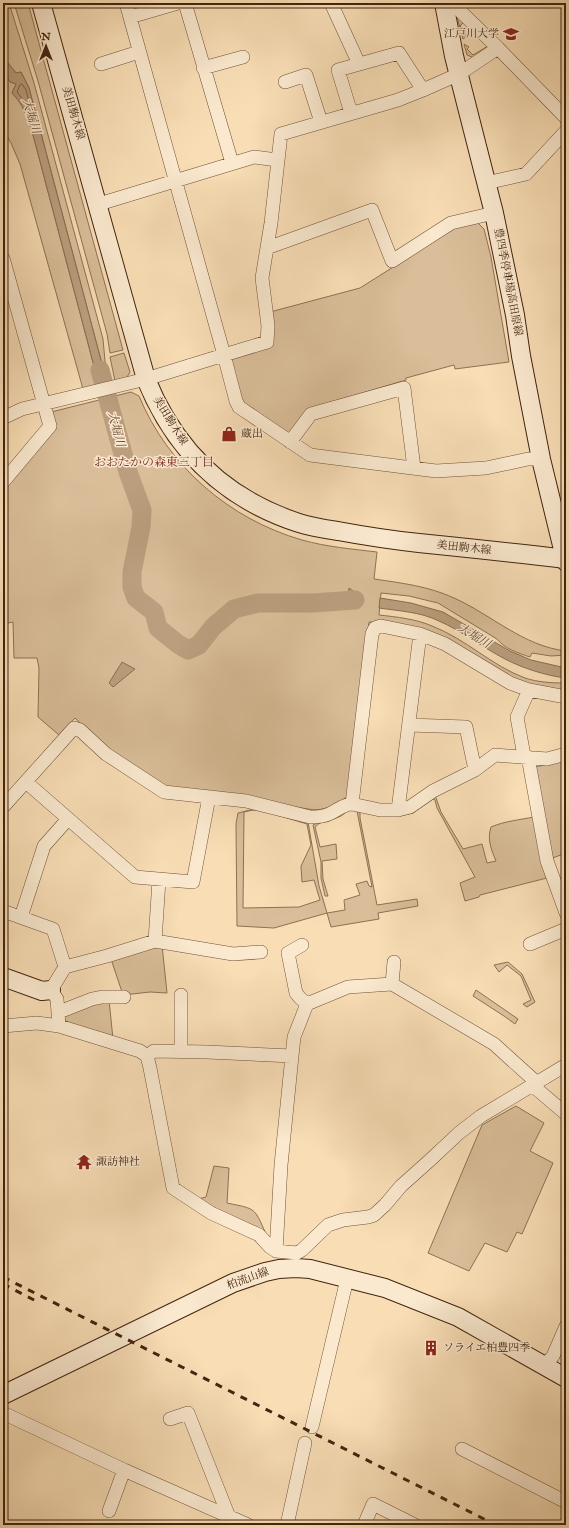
<svg xmlns="http://www.w3.org/2000/svg" width="569" height="1528" viewBox="0 0 569 1528" font-family="'IM FELL English','Noto Serif JP',serif">
<style>
.green{fill:#d9be99;stroke:#8e7154;fill-rule:evenodd}
.water{fill:#ba9e7d;stroke:#8a6d51}
.lines{fill:none;stroke-linecap:round;stroke-linejoin:round}
.shore{stroke:#7e6146;stroke-width:1}
.river{stroke:#ba9e7d;stroke-width:19}
.street-casing{stroke:#705238;stroke-width:14}
.secondary-casing{stroke:#43240f;stroke-width:20}
.street{stroke:#fae9cf;stroke-width:13}
.secondary{stroke:#fae9cf;stroke-width:18}
.rail{stroke:#43240f;stroke-width:3;stroke-dasharray:7 7;stroke-linecap:butt}
.labels{text-anchor:middle;dominant-baseline:central;stroke-width:3;stroke-linejoin:round;paint-order:stroke}
.poi-label{font-size:11px;fill:#43240f;stroke:#fae9cf;text-anchor:start}
.street-label{font-size:11px;fill:#43240f;stroke:#fae9cf}
.water-label{font-size:12px;font-style:italic;fill:#674930;stroke:#fae9cf}
.neighbourhood-label{font-size:12px;fill:#7a1f14;stroke:#fae9cf}
</style>
<rect width="100%" height="100%" fill="#f8ddb5"/>
<filter id="stains"><feTurbulence type="fractalNoise" baseFrequency=".005" numOctaves="4"/><feColorMatrix values="0 0 0 0 .2 0 0 0 0 .09 0 0 0 0 .02 0 0 0 .5 -.17"/></filter>
<radialGradient id="worn" r=".72"><stop offset=".6" stop-color="#630" stop-opacity="0"/><stop offset="1" stop-color="#630" stop-opacity=".3"/></radialGradient>
<path class="green" d="M3 3H9L34 83 103 339 105 361 111 383H107L29 88 21 72 16 73 3 57Z
M14 3H28L123 350 110 353 107 334 38 81Z
M455 10 464 22 460 26 465 31 463 33 466 35 468 34 469 35 463 39Z
M464 44 469 47 467 49 473 55 488 46H491L474 58 467 55Z
M3 66 7 72 10 82 16 84 12 93C23 104 27 116 32 131L99 385 83 389 20 164 11 143 3 130Z
M478 223 484 229 491 257 509 362 455 369 454 365 406 378V380L308 409 290 434 244 406 231 362 233 358 271 346 270 312 360 288 455 228Z
M124 353 130 372 126 379 115 381 110 357Z
M131 392 139 396C168 466 229 519 302 540 327 547 352 549 377 552L374 579C401 583 428 586 454 598 492 615 523 646 566 651V655L551 656 532 653 530 657C518 653 505 649 497 639L438 603 409 596 381 593 379 615C397 617 416 619 432 626 466 639 492 666 525 678 537 682 551 683 564 683V686H566V693L525 683 389 623 369 622 349 794C340 804 328 809 315 810L168 788 110 752 75 718 59 735 38 717 39 668 37 658H14L13 622 3 624V540L5 538 6 487 51 412Z
M563 761 566 796V853L550 859 535 767Z
M435 795 441 812 463 849 482 844 487 863 496 861C491 849 487 839 491 827 505 821 519 820 534 817L547 878 480 895 479 897 465 901 460 883 475 877 437 808 435 800 433 799 413 813 400 816Z
M260 809 308 822 319 886 327 913 345 910 344 900 360 895 356 884 367 881 369 886 372 887 357 811 360 810V818L377 905 417 899 418 906 378 913 379 919 331 927 327 913 274 928 237 926 236 824 238 813 250 810ZM253 810 264 811 307 824 311 845 301 866 302 882 314 880 320 900 299 907 243 908 244 812Z
M348 809C341 822 324 817 315 827L320 847 336 844 337 859 322 861 323 879 328 896H325L321 878V862L313 825Z
M162 945 167 993 150 992 123 995 111 959Z
M508 962 522 974 535 1002 527 1007 523 1004 531 1000 521 976 507 965 499 972 494 965Z
M476 990 518 1019 515 1024 504 1016 473 996Z
M109 1000 113 1039 65 1021 64 1017 93 1004Z
M516 1106 544 1123 530 1151 553 1163 522 1234 517 1232 507 1252 485 1243 469 1271 428 1253 482 1125Z
M214 1166 229 1168 227 1203C256 1209 254 1207 266 1234L198 1199 206 1197Z"/>
<path class="water" d="M3 57 16 73 21 72 29 88 107 383 99 385 32 131C27 116 23 104 12 93L16 84 10 82 8 79 7 72 3 66Z
M112 397 126 447 119 463 103 399Z
M349 588 357 594 356 605 347 609Z
M380 598 411 603 443 612 510 651 531 660 566 668V678C547 676 522 668 505 659 482 647 462 631 439 621 421 612 399 611 379 608Z
M122 662 135 669 113 687 109 683Z"/>
<g class="lines">
<path class="shore" d="M22 84 26 90 29 102 28 105 26 104 17 92 20 85Z"/>
<path class="river" d="M100 370 128 472 142 510 141 527 132 572V587L136 598 154 612 158 628 178 644 188 650 199 645 213 627 234 609 258 603H313L355 600"/>
<defs>
<path id="street" d="M185 3 232 163
M331 3 359 64
M445 5 453 4 498 48 566 118
M130 17 178 3
M498 48 459 74 423 90 398 100 281 134 271 223 262 278 268 326 267 342 224 355 236 401 239 407 310 455 436 471 486 468 528 459H541
M101 64 139 52
M203 68 243 57
M285 82 306 75 321 122
M351 113 338 70 399 53 423 90
M486 183 526 174 566 131
M99 204 254 157 277 160
M267 248 372 210 392 261 451 223 494 213
M3 258 50 426 3 482
M3 418 22 409 146 379 224 355 126 3
M290 442 311 414 404 388 414 468
M409 725 466 727 475 770
M524 756 517 717 529 690
M528 757 547 861 566 913
M26 782 135 877 193 882 209 797
M352 804 380 810H398L410 807 433 791 475 770 495 755 547 759 566 754
M3 807 74 728 80 730 106 754 164 792 246 801 310 817C317 817 323 817 329 814 337 811 343 804 352 804L372 634 375 628 381 626 420 634 445 644 510 683 529 690 566 697
M398 810 420 634
M3 911 53 929 65 967
M21 917 44 846 68 819
M155 941 233 954 261 952
M530 944 566 929
M302 945 288 953 296 993 300 998 307 1004
M392 984 394 962
M181 995V1051
M59 1012 92 999 102 997H124
M3 1026 37 1023 59 1026 140 1051 147 1056 150 1068 173 1188 211 1213 259 1235 270 1247 276 1251 297 1253 302 1250 328 1225 343 1220 368 1217 374 1215 385 1205 401 1186 429 1161 459 1133 481 1116 566 1065
M59 1026 57 999 51 990 65 967 107 956 155 941 159 880
M147 1056 154 1051 207 1052 292 1056
M532 1085 566 1114
M276 1251 281 1165 292 1056 294 1037 307 1004 348 987 392 984 494 1044 536 1082
M544 1366 553 1356 566 1326
M3 1413 124 1470 248 1525
M170 1419 188 1413 229 1517
M312 1427 347 1279
M462 1449 566 1502
M109 1511 124 1470
M287 1525 305 1443
M364 1525 373 1504 415 1525"/>
<path id="secondary" d="M41 3 146 379C175 451 225 499 299 523 311 527 325 529 338 531 365 536 391 540 419 543 468 548 517 553 566 559
M444 3 454 56 494 213 515 315 521 356 541 459 566 562
M3 977 42 991 51 990
M3 1395 233 1283 265 1272 279 1269 296 1268 310 1269 385 1288 458 1317 566 1378"/>
</defs>
<use href="#street" class="street-casing"/>
<use href="#secondary" class="secondary-casing"/>
<use href="#street" class="street"/>
<use href="#secondary" class="secondary"/>
<path class="rail" d="M3 1277 496 1525
M3 1284 38 1302"/>
</g>
<defs>
<symbol id="university-bare" viewBox="-9 -9 18 18"><path d="M0-5L7-2L0 1L-7-2ZM-4 1L0 2.5L4 1V4Q0 6-4 4Z" fill="#8f2418" stroke="#fae9cf" stroke-width="2.5" paint-order="stroke"/></symbol>
<symbol id="shop-bare" viewBox="-9 -9 18 18"><path d="M-5-2.5h2.3a2.7 3.5 0 0 1 5.4 0H5L5.5 6h-11ZM-1.5-2.5h3a1.5 2.3 0 0 0-3 0Z" fill="#8f2418" stroke="#fae9cf" stroke-width="2.5" paint-order="stroke"/></symbol>
<symbol id="temple-bare" viewBox="-9 -9 18 18"><path d="M0-6L5-2H3V0L6.5 2.5H4V6H1.5V3h-3V6H-4V2.5H-6.5L-3 0V-2H-5Z" fill="#8f2418" stroke="#fae9cf" stroke-width="2.5" paint-order="stroke"/></symbol>
<symbol id="building-bare" viewBox="-9 -9 18 18"><path d="M-4-6H4V6H1V3H-1V6H-4ZM-2.5-4.3h1.7v1.8h-1.7ZM.8-4.3h1.7v1.8H.8ZM-2.5-1h1.7V.8h-1.7ZM.8-1h1.7V.8H.8Z" fill="#8f2418" stroke="#fae9cf" stroke-width="2.5" paint-order="stroke"/></symbol>
</defs>
<g fill-rule="evenodd">
<use href="#university-bare" x="500" y="23" width="22" height="22"/>
<use href="#shop-bare" x="218" y="423" width="22" height="22"/>
<use href="#temple-bare" x="73" y="1151" width="22" height="22"/>
<use href="#building-bare" x="420" y="1337" width="22" height="22"/>
</g>
<g class="labels">
<g class="poi-label">
<text x="499" y="34" text-anchor="end">江戸川大学</text>
<text x="241" y="434">蔵出</text>
<text x="96" y="1162">諏訪神社</text>
<text x="443" y="1348">ソライエ柏豊四季</text>
</g>
<g class="street-label">
<text transform="translate(73 113) rotate(74)">美田駒木線</text>
<text transform="translate(508 282) rotate(79)">豊四季停車場高田原線</text>
<text transform="translate(170 421) rotate(58)">美田駒木線</text>
<text transform="translate(464 548) rotate(6)">美田駒木線</text>
<text transform="translate(248 1279) rotate(-20)">柏流山線</text>
</g>
<g class="water-label">
<text transform="translate(31 116) rotate(73)">大堀川</text>
<text transform="translate(116 429) rotate(75)">大堀川</text>
<text transform="translate(474 636) rotate(31)">大堀川</text>
</g>
<g class="neighbourhood-label">
<text x="154" y="462">おおたかの森東三丁目</text>
</g>
</g>
<rect width="569" height="1528" fill="none" stroke="#f8ddb5" stroke-width="16"/>
<rect x="4" y="4" width="561" height="1520" fill="none" stroke="#43240f" stroke-width="2"/>
<rect x="8" y="8" width="553" height="1512" fill="none" stroke="#43240f"/>
<g transform="translate(46 46)" stroke="#fae9cf" stroke-width="3" paint-order="stroke">
<path d="M0-3L7 15L0 10L-7 15Z" fill="#43240f"/>
<text y="-6" font-size="11" font-weight="bold" text-anchor="middle" fill="#43240f">N</text>
</g>
<rect width="100%" height="100%" filter="url(#stains)"/>
<rect width="100%" height="100%" fill="url(#worn)"/>
</svg>
